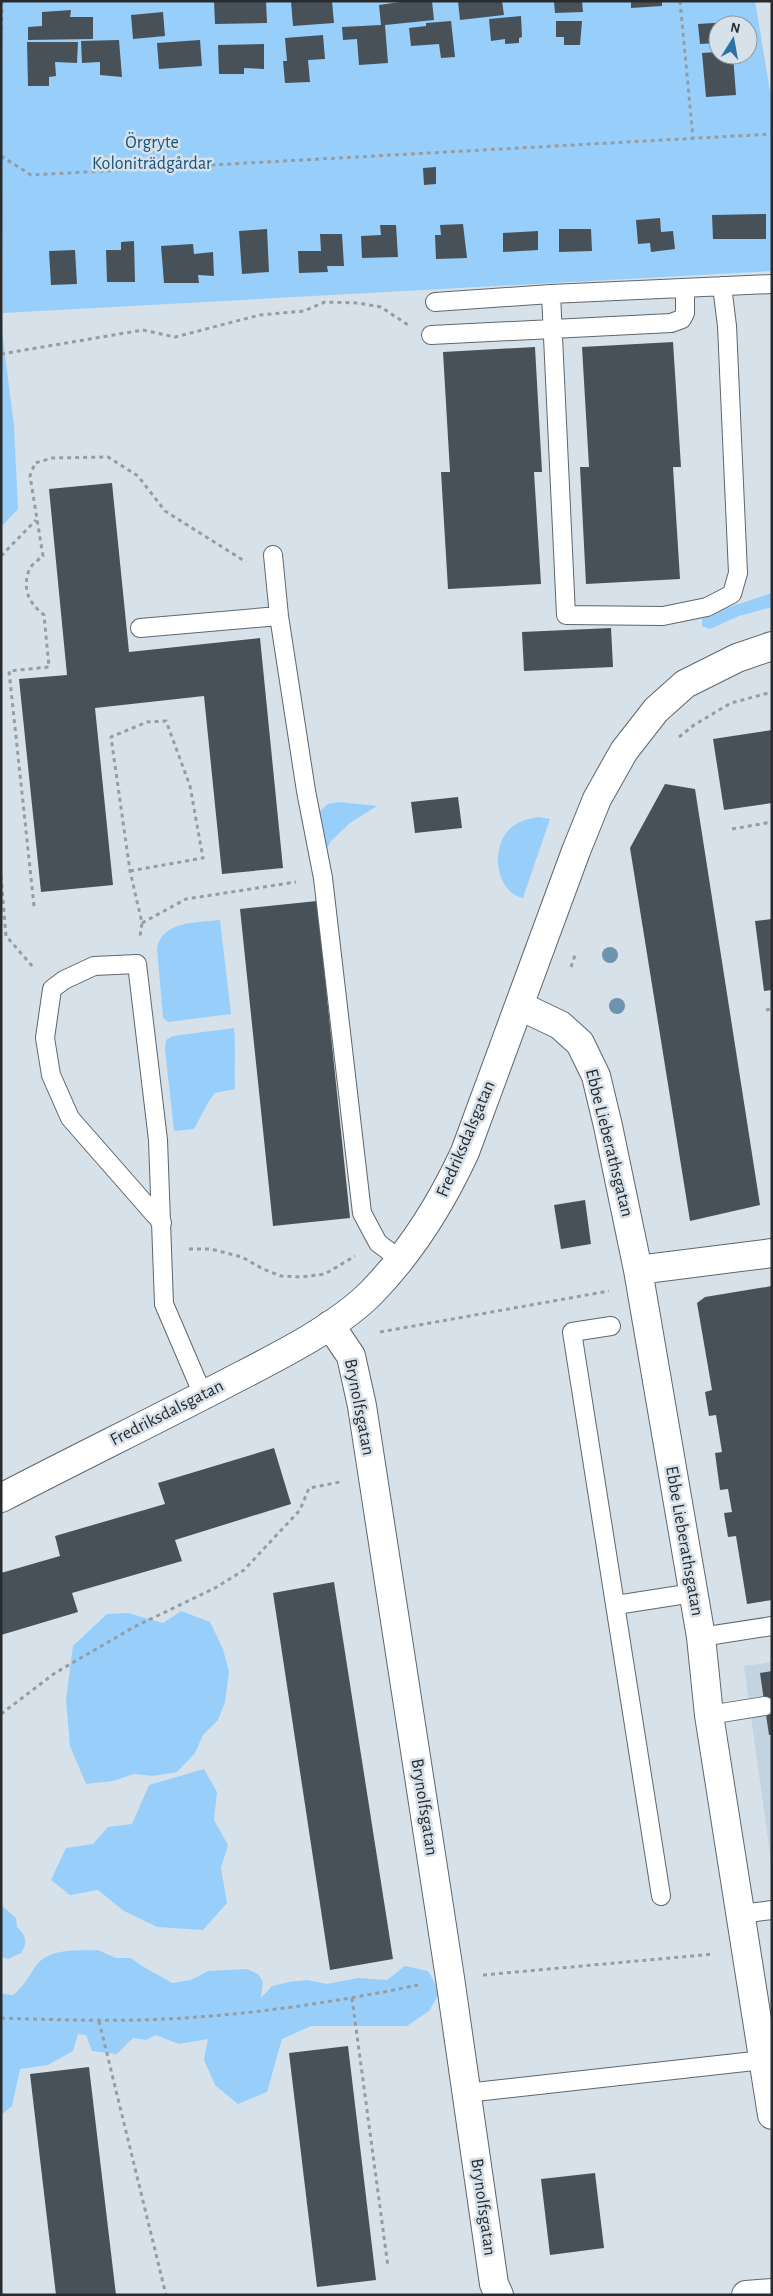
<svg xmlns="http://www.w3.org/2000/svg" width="773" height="2296" viewBox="0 0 773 2296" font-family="'Alegreya Sans',sans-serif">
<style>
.built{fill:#c3d3e0}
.green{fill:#98cffa;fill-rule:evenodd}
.building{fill:#485158}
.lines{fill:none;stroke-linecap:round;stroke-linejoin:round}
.service-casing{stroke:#5e676e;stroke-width:20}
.minor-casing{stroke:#5e676e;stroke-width:30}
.tertiary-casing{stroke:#5e676e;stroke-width:30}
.path{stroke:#959da3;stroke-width:3;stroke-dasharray:4 4;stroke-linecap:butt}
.service{stroke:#fff;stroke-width:18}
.minor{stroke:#fff;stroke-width:28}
.tertiary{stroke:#fff;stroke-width:28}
.tree{fill:#6d93ad}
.labels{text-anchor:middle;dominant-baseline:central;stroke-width:5;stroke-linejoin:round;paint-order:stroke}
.park-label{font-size:18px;fill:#17537b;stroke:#d7e1ea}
.street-label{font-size:18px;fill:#282c2f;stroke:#d7e1ea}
</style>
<rect width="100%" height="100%" fill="#d7e1ea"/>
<path class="built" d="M772 1662V1868L744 1666Z"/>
<path class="green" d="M1 1H755L772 103V271L3 313ZM718 25H748V55H718Z
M1 323 14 426 18 509 1 527Z
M772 593V607L739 616 710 629 702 626V619L708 614Z
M339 802 377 806 350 823 331 841 327 848 323 847 318 813 328 804Z
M539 817 550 819 523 898C496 892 491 851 507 832 515 822 526 819 539 817Z
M220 920 231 1014 168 1022 163 1018 157 948C163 920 197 923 220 920Z
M234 1028C236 1048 234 1068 235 1089L215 1093 209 1101 194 1129 174 1131 165 1049 166 1040 173 1036Z
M181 1611 210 1622 223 1649 229 1672 225 1702 218 1720 203 1735 195 1753 177 1772 153 1776 134 1774 113 1781 86 1784 70 1746 66 1700 73 1646 107 1614 128 1613 163 1623Z
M204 1769 217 1792 214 1820 228 1845 221 1868 227 1903 203 1930 157 1927 124 1911 98 1890 70 1895 51 1880 66 1848 93 1844 108 1827 132 1824 149 1785Z
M1 1905 16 1918 17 1927C26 1935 28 1943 21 1953L8 1959 1 1957Z
M98 1950 116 1958H131C143 1968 158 1974 172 1983L191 1980 208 1971 247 1969 258 1974 263 1982 261 1998 272 1986 289 1982 307 1980 327 1984 358 1978 387 1980 405 1966 428 1971 440 1992 429 2011 407 2026H311L282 2039 267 2092 238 2104 215 2085 204 2060 208 2039 179 2044 156 2035 146 2040 133 2038 117 2054 92 2051 86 2035 78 2034 73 2051 48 2065 20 2069 12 2106 1 2115V1994L13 1995C24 1986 27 1979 35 1967 49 1947 77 1951 98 1950Z"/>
<path class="building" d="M214 1H266L267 23 215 24Z
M291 1H332L334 23 293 26Z
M407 1H432L434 20 385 25 388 63 359 65 357 39 343 40 342 27 381 25 379 5Z
M458 1H502L504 15 460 20Z
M554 1H582L583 12 555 13Z
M631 1H662V6L631 8Z
M71 10 70 17H93V39L28 40V27L42 26V12Z
M163 12 165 36 133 39 131 15Z
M521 16 522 37 519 38V43L505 44V39L491 41 489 19Z
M451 21 455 57 441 58 439 44 411 46 409 28 426 26V23Z
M556 21H582L580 45H564V37H556Z
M728 22 729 25H718V43L700 44 698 24Z
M323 35 325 59 308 60 310 82 285 83 283 61H287L285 38Z
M119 40 122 77 100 75V62L82 63 81 41Z
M200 40 202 66 159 69 157 43Z
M27 42H78L77 63 55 62 56 76 49 77V86H28Z
M264 44V69L244 68V74H219L218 45Z
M718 52V55H733L736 95 706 97 702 53Z
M436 167V184L424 185 423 168Z
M766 214V239H713L712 215Z
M660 218 661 232 673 231 675 249 651 252 650 243 638 244 636 220Z
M463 224 467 258 436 259 435 235H441L440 225Z
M380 225H396L398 257 362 258 361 236 381 235Z
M267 229 269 272 242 274 239 231Z
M559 229H591L592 251 559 252Z
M538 231V250L503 252V233Z
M320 234H342L344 266H327L328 272 299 273 298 251H321Z
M134 241 135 282H107L106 250H121V242Z
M193 244 194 254 213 252 214 276 198 275 199 283H164L161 246Z
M75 250 77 284 51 285 49 251Z
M673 342 681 467H673L680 579 586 584 580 467H589L582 347Z
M535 347 542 472H534L541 584 448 589 441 472H450L443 352Z
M112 483 129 652 260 638 283 868 222 874 204 696 95 708 113 885 41 892 19 679 67 675 49 489Z
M611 628 613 667 524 671 522 632Z
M772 730V803L724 810 713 739Z
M665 784 695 789 760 1205 690 1221 630 848Z
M458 797 462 828 415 833 411 802Z
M317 901 350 1218 273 1226 240 909Z
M772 919V990L764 991 755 921Z
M585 1200 591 1244 561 1249 554 1205Z
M772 1286V1600L747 1604 736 1536 728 1537 724 1513 732 1512 728 1489 720 1490 715 1453 722 1452 716 1415 709 1416 705 1392 712 1390 697 1303 705 1297Z
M274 1448 291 1504 175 1540 182 1561 72 1593 78 1612 1 1635V1573L60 1556 55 1536 165 1504 158 1483Z
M334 1582 393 1959 330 1970 273 1593Z
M772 1671V1735H769L760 1673Z
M348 2046 376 2280 317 2287 289 2053Z
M89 2067 116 2295H56L30 2074Z
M595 2173 604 2248 550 2255 541 2179Z"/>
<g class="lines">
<defs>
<path id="service" d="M722 286 727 326 738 573 732 594 707 607 663 616 566 615 551 294 772 284
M435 302 551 294
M431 335 671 323 682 319 685 313V288
M273 555 279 616 306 791 323 878 362 1213 378 1243 401 1260
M140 628 279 616
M162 1223 70 1118 51 1075 45 1038 52 989 64 980 94 966 137 964 158 1140 164 1304 203 1395
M611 1326 572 1332 661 1896
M616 1605 693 1593
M701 1637 772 1626
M709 1715 765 1706
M741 1914 772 1910
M466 2093 763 2060"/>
<path id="minor" d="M520 1006 560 1025 580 1043 596 1076 608 1126 638 1270 701 1637 709 1715 772 2115
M638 1270 772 1253
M330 1325 351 1356 362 1406 450 1978 494 2284 499 2295
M746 2295 772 2293"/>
<path id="tertiary" d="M1 1498C76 1459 152 1422 227 1383 273 1359 335 1329 371 1293 411 1252 441 1204 465 1152L576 851 597 799 624 751 656 710 685 684 737 658 772 646"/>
</defs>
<use href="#service" class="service-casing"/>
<use href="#minor" class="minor-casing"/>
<use href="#tertiary" class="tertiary-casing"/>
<path class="path" d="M680 1 693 138
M1 53 2 1
M1 156 31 175 772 134
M1 354 143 330 175 337 260 315 304 311 325 302 358 303 381 307 408 325
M1 556 36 520
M679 737 694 725 731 703 772 692
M732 829 772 822
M130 871 203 858 190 786 166 721 147 722 111 737 130 871 142 923 140 936
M1 876 6 936 34 968
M34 906 9 671 49 667 44 615C29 603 22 590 29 570 31 565 38 560 43 556L30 476 35 463 52 458 108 457 138 476 165 511 246 562
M142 923 186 899 296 882
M571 967 575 955
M766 1010 772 1009
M189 1249H211L242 1257 263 1269 281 1276 301 1277 325 1274 355 1256
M380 1332 609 1291
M1 1714 55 1673 134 1627 215 1588 244 1570 300 1510 309 1488 340 1482
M483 1975 714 1954
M352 1998 388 2267
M1 2018C62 2020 123 2022 184 2018 263 2013 341 2001 418 1985
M99 2021 166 2295"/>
<use href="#service" class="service"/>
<use href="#minor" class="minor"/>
<use href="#tertiary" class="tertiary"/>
</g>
<g class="tree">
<circle cx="610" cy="955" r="8"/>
<circle cx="617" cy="1006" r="8"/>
</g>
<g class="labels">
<g class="park-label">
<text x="152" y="143">Örgryte<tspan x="152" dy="21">Koloniträdgårdar</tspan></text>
</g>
<g class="street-label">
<text transform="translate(466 1139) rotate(-67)">Fredriksdalsgatan</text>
<text transform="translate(609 1143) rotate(76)">Ebbe Lieberathsgatan</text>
<text transform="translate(359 1407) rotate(79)">Brynolfsgatan</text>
<text transform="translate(167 1413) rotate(-27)">Fredriksdalsgatan</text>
<text transform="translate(684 1541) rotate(80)">Ebbe Lieberathsgatan</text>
<text transform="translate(424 1807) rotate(81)">Brynolfsgatan</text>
<text transform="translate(483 2207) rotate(82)">Brynolfsgatan</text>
</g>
</g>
<rect width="773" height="2296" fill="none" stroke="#282c2f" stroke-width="5"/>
<g transform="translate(733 40) rotate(11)"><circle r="24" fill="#d7e1ea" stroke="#91999f"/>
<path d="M0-4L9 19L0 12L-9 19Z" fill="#2973a7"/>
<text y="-8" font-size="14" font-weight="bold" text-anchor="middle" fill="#282c2f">N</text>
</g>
</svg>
